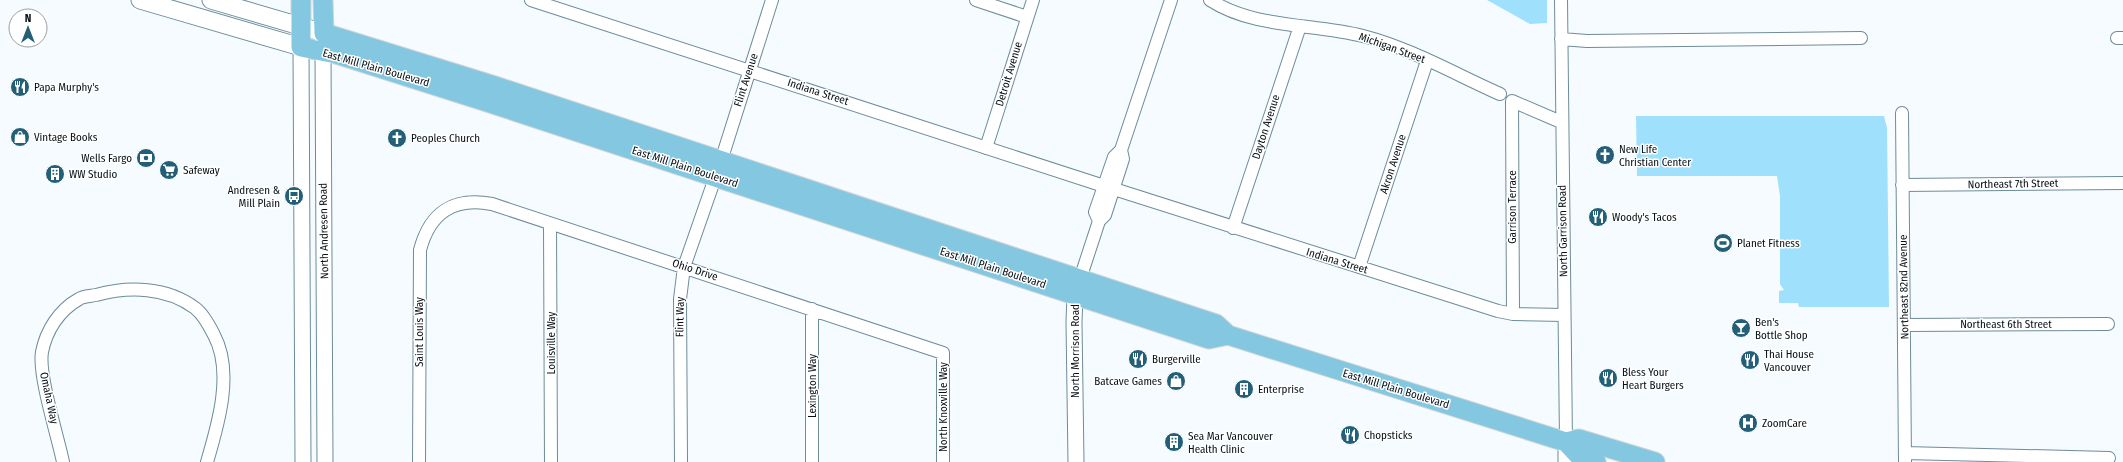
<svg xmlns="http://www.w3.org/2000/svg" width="2123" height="462" viewBox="0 0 2123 462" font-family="'Fira Sans Condensed',sans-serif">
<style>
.green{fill:#9fe1fd}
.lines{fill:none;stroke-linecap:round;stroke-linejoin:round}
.minor-casing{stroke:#6d8c99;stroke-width:14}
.tertiary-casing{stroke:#6d8c99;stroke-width:17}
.secondary-casing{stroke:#6d8c99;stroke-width:19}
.primary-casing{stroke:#d2d4d5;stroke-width:21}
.minor{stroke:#fff;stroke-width:12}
.tertiary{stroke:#fff;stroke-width:15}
.secondary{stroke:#fff;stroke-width:17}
.primary{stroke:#83c8e0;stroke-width:19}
.labels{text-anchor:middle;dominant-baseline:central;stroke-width:3;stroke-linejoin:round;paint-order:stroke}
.street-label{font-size:11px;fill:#050f14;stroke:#fff}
.poi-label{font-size:11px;fill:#050f14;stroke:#fff;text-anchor:start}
</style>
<rect width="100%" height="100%" fill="#f5fbfe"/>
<path class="green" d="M1487 0H1547V23L1530 24Z
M1636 116H1884L1887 128 1889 307H1799L1798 303H1779V291L1784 290 1780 284V196L1777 176H1637Z"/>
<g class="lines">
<defs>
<path id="minor" d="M531 0 1104 186
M976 0 1027 17
M1210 0C1255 29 1313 23 1363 36 1410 48 1455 74 1500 94
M1561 0 1566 442
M2117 38H2123
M1561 39 1587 41 1861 38
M1902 113 1905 462
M986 148 1033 0
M721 161 772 0
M1902 185 2123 183
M1114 189 1498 311 1513 314 1564 315
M1099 221 1095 212 1114 157 1121 150 1171 0
M550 224 551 462
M1233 228 1300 26
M1359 267 1427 61
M1080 279 1099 221 1105 215 1123 159 1121 150
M812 309V462
M1513 314 1512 101 1561 122
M1905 325 2108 324
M1905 453 2109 458
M63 462C58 437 38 375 42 352 46 331 59 310 79 299 83 296 91 296 96 295 129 286 167 287 195 308 202 313 210 327 214 335 234 372 218 425 207 462
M419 462 420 250C430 212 454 197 492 204L943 353V462
M681 462 680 299 684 267 715 178"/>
<path id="tertiary" d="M301 47 303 462
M323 52 325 462
M1566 442V462
M1076 462 1074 322 1075 295 1078 286"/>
<path id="secondary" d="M140 0 301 47
M211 0 324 33 323 45"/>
<path id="primary" d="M301 0V47L336 54 487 102 1209 339 1228 335
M323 0 324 33 492 85 1216 324 1228 335 1566 442 1580 457 1596 462
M1566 442 1579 439 1655 462"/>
</defs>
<use href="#minor" class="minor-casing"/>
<use href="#tertiary" class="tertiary-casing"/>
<use href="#secondary" class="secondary-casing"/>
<use href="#primary" class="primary-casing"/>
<use href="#minor" class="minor"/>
<use href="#tertiary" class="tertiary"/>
<use href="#secondary" class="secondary"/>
<use href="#primary" class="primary"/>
</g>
<defs>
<symbol id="restaurant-disc" viewBox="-11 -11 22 22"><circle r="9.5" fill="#236077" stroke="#fff"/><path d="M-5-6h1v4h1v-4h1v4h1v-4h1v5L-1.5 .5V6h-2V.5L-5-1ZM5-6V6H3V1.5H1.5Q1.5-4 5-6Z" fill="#fff"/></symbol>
<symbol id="shop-disc" viewBox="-11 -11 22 22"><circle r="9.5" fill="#236077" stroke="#fff"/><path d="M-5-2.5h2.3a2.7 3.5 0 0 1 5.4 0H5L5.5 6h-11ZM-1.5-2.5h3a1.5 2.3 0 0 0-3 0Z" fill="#fff"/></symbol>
<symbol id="church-disc" viewBox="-11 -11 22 22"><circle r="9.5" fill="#236077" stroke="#fff"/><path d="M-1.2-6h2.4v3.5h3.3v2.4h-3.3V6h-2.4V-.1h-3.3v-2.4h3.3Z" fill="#fff"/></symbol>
<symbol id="bank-disc" viewBox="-11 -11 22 22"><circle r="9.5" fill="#236077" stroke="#fff"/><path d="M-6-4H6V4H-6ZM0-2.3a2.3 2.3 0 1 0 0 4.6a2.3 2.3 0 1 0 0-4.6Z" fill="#fff"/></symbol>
<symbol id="supermarket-disc" viewBox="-11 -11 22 22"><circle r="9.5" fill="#236077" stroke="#fff"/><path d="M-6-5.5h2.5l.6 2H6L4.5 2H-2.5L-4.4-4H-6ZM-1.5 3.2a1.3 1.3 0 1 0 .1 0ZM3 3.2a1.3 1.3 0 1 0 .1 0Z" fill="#fff"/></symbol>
<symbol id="building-disc" viewBox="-11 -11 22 22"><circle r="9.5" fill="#236077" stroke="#fff"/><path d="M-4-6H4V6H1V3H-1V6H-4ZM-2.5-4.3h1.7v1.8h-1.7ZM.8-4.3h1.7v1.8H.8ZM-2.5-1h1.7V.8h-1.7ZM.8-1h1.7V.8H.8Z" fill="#fff"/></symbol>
<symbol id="bus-disc" viewBox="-11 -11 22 22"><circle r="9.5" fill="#236077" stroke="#fff"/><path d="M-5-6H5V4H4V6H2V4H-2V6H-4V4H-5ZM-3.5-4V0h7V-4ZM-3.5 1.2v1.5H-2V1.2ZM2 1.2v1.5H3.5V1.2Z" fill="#fff"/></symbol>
<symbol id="stadium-disc" viewBox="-11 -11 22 22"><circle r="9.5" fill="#236077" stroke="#fff"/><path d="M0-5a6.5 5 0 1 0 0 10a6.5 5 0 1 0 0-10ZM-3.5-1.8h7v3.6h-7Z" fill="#fff"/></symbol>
<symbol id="bar-disc" viewBox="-11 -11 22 22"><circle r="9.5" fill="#236077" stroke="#fff"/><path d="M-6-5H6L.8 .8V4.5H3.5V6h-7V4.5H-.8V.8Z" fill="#fff"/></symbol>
<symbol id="hospital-disc" viewBox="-11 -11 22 22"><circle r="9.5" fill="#236077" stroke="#fff"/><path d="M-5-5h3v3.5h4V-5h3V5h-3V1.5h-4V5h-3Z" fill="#fff"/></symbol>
</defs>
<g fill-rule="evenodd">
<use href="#restaurant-disc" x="9" y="76" width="22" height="22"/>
<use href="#shop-disc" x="9" y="126" width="22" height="22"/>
<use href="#church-disc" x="386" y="127" width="22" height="22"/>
<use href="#church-disc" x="1594" y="144" width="22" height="22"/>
<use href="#bank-disc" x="135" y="147" width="22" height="22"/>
<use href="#supermarket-disc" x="158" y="159" width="22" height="22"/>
<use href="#building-disc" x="44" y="163" width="22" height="22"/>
<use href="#bus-disc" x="283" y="185" width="22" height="22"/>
<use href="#restaurant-disc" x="1587" y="206" width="22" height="22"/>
<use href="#stadium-disc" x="1712" y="232" width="22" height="22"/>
<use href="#bar-disc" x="1730" y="317" width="22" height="22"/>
<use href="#restaurant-disc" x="1127" y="348" width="22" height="22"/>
<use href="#restaurant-disc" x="1739" y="349" width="22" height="22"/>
<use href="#restaurant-disc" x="1597" y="367" width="22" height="22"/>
<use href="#shop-disc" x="1165" y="370" width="22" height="22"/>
<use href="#building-disc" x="1233" y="378" width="22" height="22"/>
<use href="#hospital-disc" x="1737" y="412" width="22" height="22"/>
<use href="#restaurant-disc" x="1339" y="424" width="22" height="22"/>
<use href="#building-disc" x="1163" y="431" width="22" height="22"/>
</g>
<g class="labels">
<g class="street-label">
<text transform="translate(1392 48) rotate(20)">Michigan Street</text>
<text transform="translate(376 68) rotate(16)">East Mill Plain Boulevard</text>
<text transform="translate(1009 74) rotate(-73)">Detroit Avenue</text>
<text transform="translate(746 80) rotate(-72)">Flint Avenue</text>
<text transform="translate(818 92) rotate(18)">Indiana Street</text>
<text transform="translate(1266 127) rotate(-72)">Dayton Avenue</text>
<text transform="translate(1393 164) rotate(-72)">Akron Avenue</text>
<text transform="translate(685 167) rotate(18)">East Mill Plain Boulevard</text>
<text transform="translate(2013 184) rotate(-1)">Northeast 7th Street</text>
<text transform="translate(1512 207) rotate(-90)">Garrison Terrace</text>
<text transform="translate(324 231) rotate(-91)">North Andresen Road</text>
<text transform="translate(1563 231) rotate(-91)">North Garrison Road</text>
<text transform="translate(1337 261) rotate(17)">Indiana Street</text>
<text transform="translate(993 268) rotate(18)">East Mill Plain Boulevard</text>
<text transform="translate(695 270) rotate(18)">Ohio Drive</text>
<text transform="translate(1904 287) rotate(-91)">Northeast 82nd Avenue</text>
<text transform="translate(680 317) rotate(-89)">Flint Way</text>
<text x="2006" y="324">Northeast 6th Street</text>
<text transform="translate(419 332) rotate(-90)">Saint Louis Way</text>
<text transform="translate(551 343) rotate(-90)">Louisville Way</text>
<text transform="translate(1075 351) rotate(-90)">North Morrison Road</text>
<text transform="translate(812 386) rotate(-90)">Lexington Way</text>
<text transform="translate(1396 389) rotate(17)">East Mill Plain Boulevard</text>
<text transform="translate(49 398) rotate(78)">Omaha Way</text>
<text transform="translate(943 407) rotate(-90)">North Knoxville Way</text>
</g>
<g class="poi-label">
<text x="34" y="87">Papa Murphy's</text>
<text x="34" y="137">Vintage Books</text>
<text x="411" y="138">Peoples Church</text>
<text x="1619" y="149">New Life<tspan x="1619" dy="13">Christian Center</tspan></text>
<text x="132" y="158" text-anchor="end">Wells Fargo</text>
<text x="183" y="170">Safeway</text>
<text x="69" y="174">WW Studio</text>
<text x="280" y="190" text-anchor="end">Andresen &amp;<tspan x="280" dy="13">Mill Plain</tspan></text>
<text x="1612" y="217">Woody's Tacos</text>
<text x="1737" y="243">Planet Fitness</text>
<text x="1755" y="322">Ben's<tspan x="1755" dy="13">Bottle Shop</tspan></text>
<text x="1764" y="354">Thai House<tspan x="1764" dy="13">Vancouver</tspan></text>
<text x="1152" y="359">Burgerville</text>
<text x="1622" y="372">Bless Your<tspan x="1622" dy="13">Heart Burgers</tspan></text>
<text x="1162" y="381" text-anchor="end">Batcave Games</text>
<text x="1258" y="389">Enterprise</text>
<text x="1762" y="423">ZoomCare</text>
<text x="1364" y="435">Chopsticks</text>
<text x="1188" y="436">Sea Mar Vancouver<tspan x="1188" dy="13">Health Clinic</tspan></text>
</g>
</g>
<g transform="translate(28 28)"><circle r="19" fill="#ffffff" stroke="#9b9fa1"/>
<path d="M0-3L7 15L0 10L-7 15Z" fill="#236077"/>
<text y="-6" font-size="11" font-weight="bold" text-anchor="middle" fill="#050f14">N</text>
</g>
</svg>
